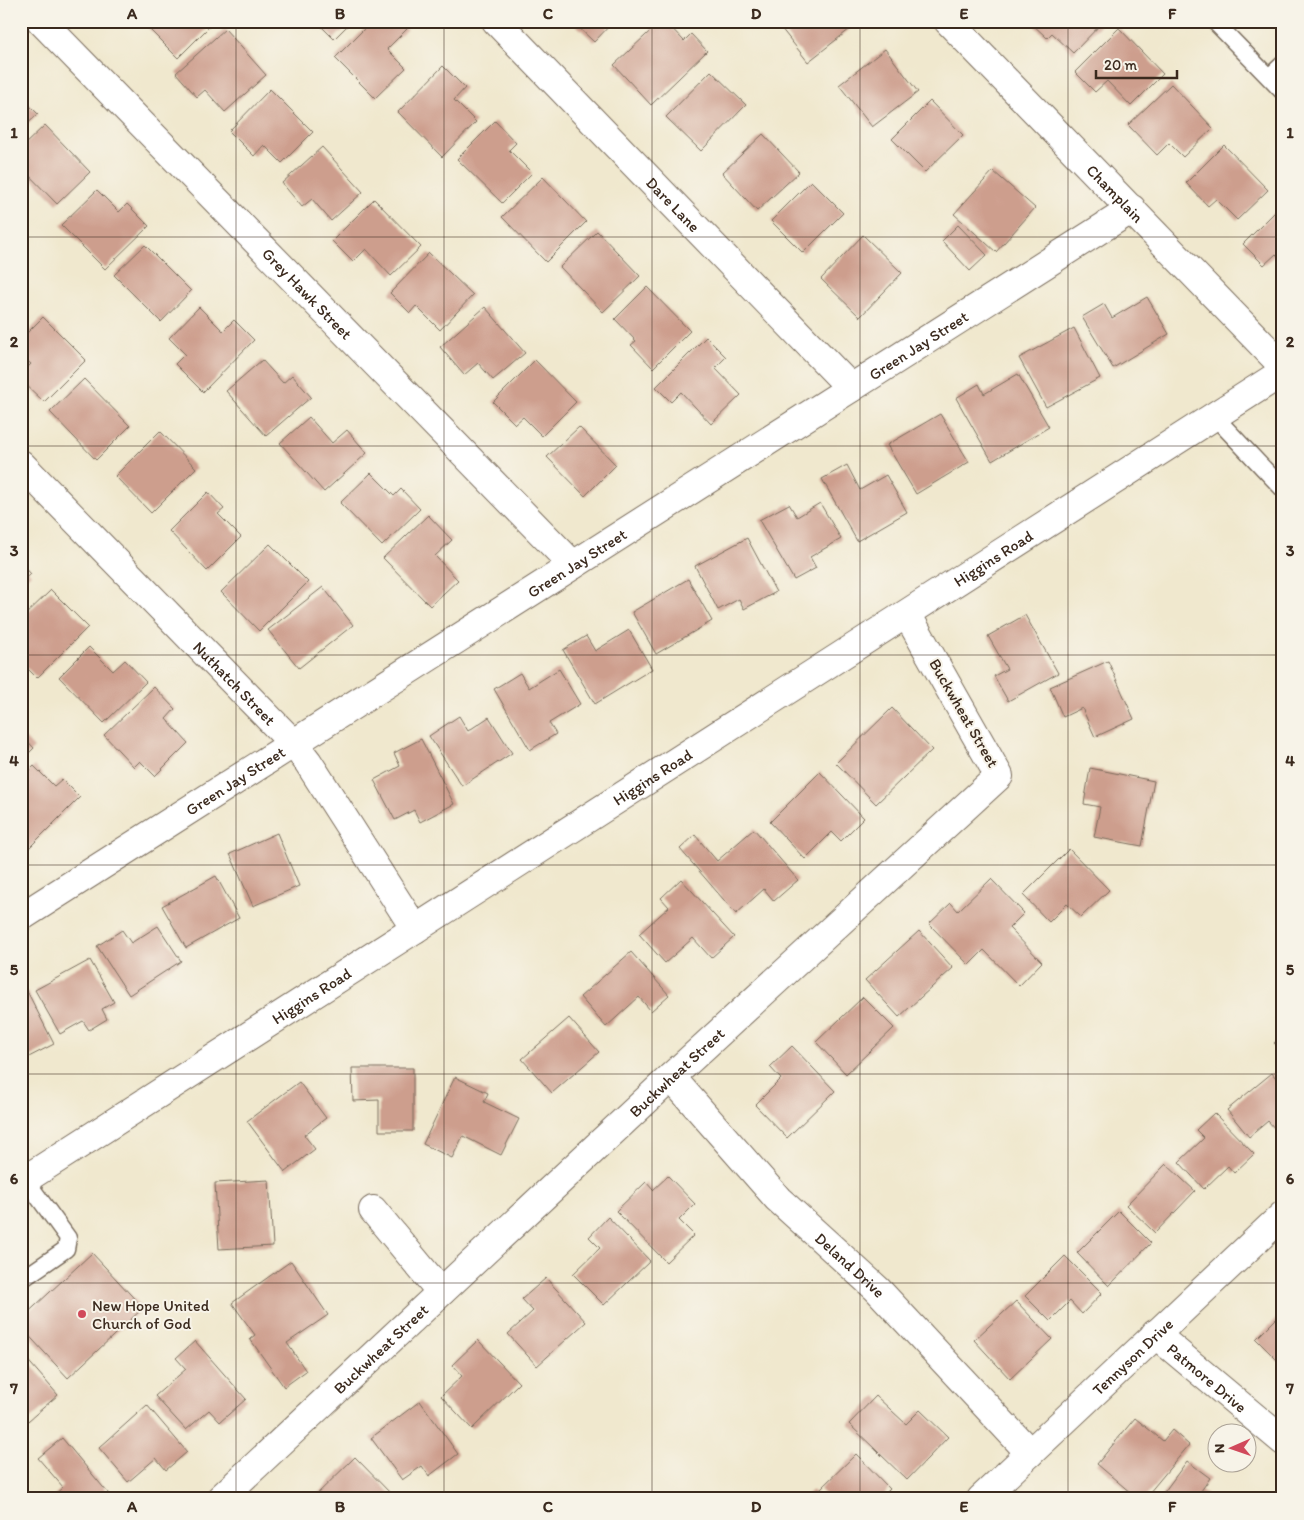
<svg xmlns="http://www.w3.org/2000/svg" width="1304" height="1520" viewBox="0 0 1304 1520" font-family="Itim,sans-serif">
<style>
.building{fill:#cd9e8d}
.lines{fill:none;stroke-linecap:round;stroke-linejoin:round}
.service-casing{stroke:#7a6c5c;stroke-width:19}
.minor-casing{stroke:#7a6c5c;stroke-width:30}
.tertiary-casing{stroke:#7a6c5c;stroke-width:30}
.service{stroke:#fff;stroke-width:16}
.minor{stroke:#fff;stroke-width:28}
.tertiary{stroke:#fff;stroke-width:28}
.grid{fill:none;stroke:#3b2a1e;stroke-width:1;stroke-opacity:0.55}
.poi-dot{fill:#d1495b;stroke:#f7f3e8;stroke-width:2}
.labels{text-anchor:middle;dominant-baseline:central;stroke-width:4;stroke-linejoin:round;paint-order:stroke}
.street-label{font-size:16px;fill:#3b2a1e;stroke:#f7f3e8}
.poi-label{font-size:16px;fill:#3b2a1e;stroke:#f7f3e8;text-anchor:start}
.neatline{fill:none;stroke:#3b2a1e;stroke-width:2}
.grid-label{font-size:16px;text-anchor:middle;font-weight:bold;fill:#3b2a1e}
</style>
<rect width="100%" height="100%" fill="#f7f3e8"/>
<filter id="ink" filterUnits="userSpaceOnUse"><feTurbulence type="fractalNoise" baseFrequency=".02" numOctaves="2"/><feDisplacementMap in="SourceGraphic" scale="10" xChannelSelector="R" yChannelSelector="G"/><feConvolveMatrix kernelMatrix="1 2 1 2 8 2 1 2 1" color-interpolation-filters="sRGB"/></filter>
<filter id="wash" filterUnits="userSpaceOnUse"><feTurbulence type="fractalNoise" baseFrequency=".0096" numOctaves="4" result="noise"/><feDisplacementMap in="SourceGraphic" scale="20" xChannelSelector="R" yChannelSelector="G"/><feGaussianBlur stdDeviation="1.12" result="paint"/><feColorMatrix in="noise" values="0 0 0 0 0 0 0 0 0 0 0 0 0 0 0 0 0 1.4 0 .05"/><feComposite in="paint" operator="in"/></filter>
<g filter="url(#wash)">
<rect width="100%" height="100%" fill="#f0e8ce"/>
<g id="blocks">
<path class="building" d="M141 21H215L178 58Z
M316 21H352L334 39Z
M372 21H400L407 29 387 49 406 68 375 98 335 58Z
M572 21H614L594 42Z
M661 21H665L684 41 691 34 707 51 651 105 614 65Z
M789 21H844L850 29 808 62 781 28Z
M1029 21H1104L1073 53 1052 33 1047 38Z
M1119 28 1163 74 1131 106 1107 81 1095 92 1075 72Z
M225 29 266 75 225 112 205 90 197 97 176 73Z
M885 49 918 92 872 127 839 85Z
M443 66 465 88 454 100 476 122 442 157 398 112Z
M711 71 746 105 701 151 666 117Z
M1171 84 1213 128 1183 157 1169 143 1157 155 1128 125Z
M270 89 313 132 282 163 264 145 254 156 229 131Z
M21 97 38 114 21 130Z
M930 101 963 135 925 172 892 139Z
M495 121 516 143 509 150 532 173 502 203 457 159Z
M45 125 90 172 57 204 21 167V148Z
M763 134 799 172 757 211 722 173Z
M1224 145 1268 190 1237 220 1216 199 1208 206 1186 183Z
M322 147 363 192 331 221 312 199 302 207 282 183Z
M993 171 1035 208 996 252 954 214Z
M543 177 586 222 546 262 502 217Z
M811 181 843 213 803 253 771 221Z
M97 190 119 212 127 204 149 226 105 269 61 225Z
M374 199 421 247 391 276 366 249 353 262 332 241Z
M1283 204V261L1276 254 1264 265 1243 244Z
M958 225 987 255 970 271 942 241Z
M597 231 640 276 603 312 560 267Z
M863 235 902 273 860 317 821 279Z
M145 245 191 291 161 322 114 275Z
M429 253 473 295 440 330 416 306 410 313 390 293Z
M647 287 690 331 653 368 631 345 636 341 615 319Z
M1147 297 1169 334 1113 368 1082 317 1104 304 1112 318Z
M199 307 223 331 234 320 254 340 203 392 175 364 185 354 169 338Z
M485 307 525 353 493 380 478 363 464 375 440 347Z
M43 317 86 360 44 402 21 380V374L31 364 21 355V339Z
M1074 328 1100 378 1046 407 1019 358Z
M706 337 726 357 715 368 741 395 711 424 681 392 671 402 656 387Z
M262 360 283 383 292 375 311 397 266 436 226 391Z
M535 360 576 402 542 436 523 417 515 424 493 402Z
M1018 374 1049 427 992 461 956 398 979 384 984 394Z
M84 379 130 426 96 460 50 412Z
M940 414 969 462 916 494 887 445Z
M309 417 332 443 347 430 367 453 324 492 280 443Z
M579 427 616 465 585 496 547 457Z
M160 431 196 468 151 513 115 476Z
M847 465 860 490 886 475 907 512 857 541 822 479Z
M371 473 394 496 401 489 420 509 382 546 340 503Z
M208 492 224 509 218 514 241 537 207 571 169 531Z
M820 503 841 539 810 557 816 568 794 580 759 520 789 504 797 517Z
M428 515 452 540 435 556 458 580 430 606 383 558Z
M747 538 776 592 744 609 739 599 718 610 695 566Z
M270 544 308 582 259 631 221 592Z
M21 563 31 574 21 583Z
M688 579 712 621 656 654 632 612Z
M323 587 353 625 299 668 268 630Z
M51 590 88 627 37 678 21 662V619Z
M1025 615 1058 673 1008 701 994 676 1007 669 988 636Z
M629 630 652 669 595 704 563 650 586 636 595 651Z
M89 647 113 671 125 660 146 682 104 723 59 677Z
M1108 661 1134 719 1095 737 1082 708 1063 717 1050 687Z
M559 669 580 704 549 723 556 734 530 750 494 689 520 673 529 688Z
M154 687 175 709 166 719 188 743 155 776 140 761 134 767 104 735Z
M892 708 932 750 876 804 836 763Z
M459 716 468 731 489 717 512 753 462 786 429 736Z
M21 734 34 748 21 761Z
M421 739 454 804 420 822 414 810 395 820 374 780 400 766 394 753Z
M34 766 54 786 62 779 80 797 25 852 21 848V779Z
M1090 768 1154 781 1142 846 1094 837 1100 807 1084 804Z
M820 772 864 818 841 841 832 832 805 859 770 822Z
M754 829 798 880 774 901 764 889 736 914 680 849 695 835 717 861Z
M277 833 299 886 253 906 230 854Z
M1069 849 1109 890 1081 917 1067 904 1049 922 1023 895Z
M216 876 239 918 186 948 162 906Z
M681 879 734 937 711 958 693 938 665 963 639 934 669 907 661 898Z
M991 879 1024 913 1009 928 1042 962 1019 986 984 950 969 965 929 924 951 903 958 911Z
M158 926 181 961 129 995 97 946 122 930 131 943Z
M919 931 953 968 899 1017 865 980Z
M631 952 669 995 651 1011 639 997 606 1027 580 997Z
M90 960 114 1002 102 1009 107 1019 89 1030 83 1021 60 1034 35 990Z
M27 991 54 1044 21 1061V994Z
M863 997 894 1028 846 1074 816 1042Z
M569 1018 599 1052 552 1093 522 1059Z
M1283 1034V1052L1274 1043Z
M792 1046 835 1091 787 1138 755 1105 781 1079 770 1067Z
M352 1068H413V1131H379V1100L353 1101Z
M1272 1073 1283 1087V1126L1277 1131 1268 1121 1249 1137 1227 1110Z
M455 1077 488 1093 484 1102 519 1119 501 1155 463 1136 452 1158 423 1144Z
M299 1082 326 1118 304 1135 315 1149 285 1172 247 1121Z
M1214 1113 1254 1154 1234 1173 1228 1166 1204 1189 1179 1162 1204 1138 1196 1130Z
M1166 1164 1195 1191 1155 1233 1126 1205Z
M668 1176 695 1204 679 1220 694 1235 666 1262 616 1211 646 1182 653 1190Z
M269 1180 273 1246 219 1249 215 1183Z
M1119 1211 1151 1243 1109 1286 1077 1253Z
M608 1217 650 1261 604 1305 573 1274 600 1248 589 1237Z
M92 1253 143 1308 68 1378 21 1327V1319Z
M1065 1256 1102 1293 1082 1314 1070 1301 1050 1321 1025 1296Z
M291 1261 328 1315 287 1343 306 1371 284 1387 250 1339 255 1335 232 1303Z
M546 1278 586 1322 537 1366 508 1334 533 1311 522 1299Z
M1016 1301 1052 1339 1010 1379 974 1340Z
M1283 1312V1366L1256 1339Z
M478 1340 519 1383 472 1429 441 1396 462 1376 452 1365Z
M195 1341 246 1399 220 1422 209 1410 186 1430 155 1396 186 1369 176 1358Z
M24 1356 58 1395 21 1427V1358Z
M876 1396 906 1424 920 1410 948 1437 907 1480 849 1424Z
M420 1401 458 1454 429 1476 422 1466 402 1480 371 1438Z
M147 1405 187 1452 166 1470 156 1458 128 1482 99 1448Z
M1135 1418 1163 1441 1172 1430 1189 1445 1144 1499H1138L1097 1464Z
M62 1438 113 1499H50L63 1487 38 1458Z
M856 1454 890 1489 880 1499H829L820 1489Z
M355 1457 394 1497 392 1499H312Z
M1187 1461 1210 1478 1201 1491 1212 1499H1159Z
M812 1490 820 1499H801Z"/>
</g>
</g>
<g filter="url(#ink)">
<use href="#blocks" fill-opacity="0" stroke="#7a6c5c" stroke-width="1"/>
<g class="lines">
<defs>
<path id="service" d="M1214 21 1283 92
M1269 77 1283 64
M1214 416 1283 489
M21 1280 66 1249 68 1238 25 1179"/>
<g id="minor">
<path id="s1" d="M41 21 573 565"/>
<path id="s2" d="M496 21 851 388"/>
<path id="s3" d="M948 21 1283 366"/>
<path id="s4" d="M21 464 294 744 308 762 415 929"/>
<path id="s5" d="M21 917 1132 209"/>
<path id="s6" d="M671 1077 778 1199 877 1289 1030 1453"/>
<path d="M373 1210 441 1292"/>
<path id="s7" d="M1155 1334 1283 1441"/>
<path id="s8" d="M220 1499 671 1077 999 776 907 614"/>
<path id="s9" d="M981 1499 1283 1215"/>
</g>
<g id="tertiary">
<path id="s10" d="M21 1182 1283 372"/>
</g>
</defs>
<use href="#service" class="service-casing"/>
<use href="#minor" class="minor-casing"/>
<use href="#tertiary" class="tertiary-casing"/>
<use href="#service" class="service"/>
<use href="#minor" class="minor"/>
<use href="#tertiary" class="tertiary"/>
</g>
</g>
<path class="grid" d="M236 21V1499M444 21V1499M652 21V1499M860 21V1499M1068 21V1499M21 237H1283M21 446H1283M21 655H1283M21 865H1283M21 1074H1283M21 1283H1283"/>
<circle class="poi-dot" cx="82" cy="1314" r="5"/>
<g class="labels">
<g class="street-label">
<text stroke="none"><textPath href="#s3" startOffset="240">Champlain</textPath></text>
<text stroke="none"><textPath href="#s2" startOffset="255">Dare Lane</textPath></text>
<text stroke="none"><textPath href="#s1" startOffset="381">Grey Hawk Street</textPath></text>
<text stroke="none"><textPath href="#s5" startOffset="1064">Green Jay Street</textPath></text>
<text stroke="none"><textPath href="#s10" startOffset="1155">Higgins Road</textPath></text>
<text stroke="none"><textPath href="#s5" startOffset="659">Green Jay Street</textPath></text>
<text stroke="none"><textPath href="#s4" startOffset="306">Nuthatch Street</textPath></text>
<text transform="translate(964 713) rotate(60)">Buckwheat Street</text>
<text stroke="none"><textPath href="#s10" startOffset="750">Higgins Road</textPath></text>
<text stroke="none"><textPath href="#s5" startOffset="254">Green Jay Street</textPath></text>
<text stroke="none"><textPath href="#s10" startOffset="345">Higgins Road</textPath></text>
<text stroke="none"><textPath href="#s8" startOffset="625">Buckwheat Street</textPath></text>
<text stroke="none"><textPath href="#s6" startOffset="260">Deland Drive</textPath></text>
<text stroke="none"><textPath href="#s8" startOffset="220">Buckwheat Street</textPath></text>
<text stroke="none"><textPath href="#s9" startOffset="208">Tennyson Drive</textPath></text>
<text stroke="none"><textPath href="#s7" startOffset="68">Patmore Drive</textPath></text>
</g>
<g class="poi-label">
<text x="92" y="1305">New Hope United<tspan x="92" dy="18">Church of God</tspan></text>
</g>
</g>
<rect width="1304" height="1520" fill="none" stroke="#f7f3e8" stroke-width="55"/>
<g transform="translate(1232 1448) rotate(268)"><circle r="24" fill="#f7f3e8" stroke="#aca397"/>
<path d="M0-4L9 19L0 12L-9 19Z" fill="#d1495b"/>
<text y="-8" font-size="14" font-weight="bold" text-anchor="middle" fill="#3b2a1e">N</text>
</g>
<path d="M1096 70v8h81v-8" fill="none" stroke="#3b2a1e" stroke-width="2.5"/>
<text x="1104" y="70" font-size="15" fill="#3b2a1e" stroke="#f7f3e8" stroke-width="4" paint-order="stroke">20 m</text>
<rect x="28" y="28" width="1248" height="1464" class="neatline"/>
<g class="grid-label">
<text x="132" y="19">A</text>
<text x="340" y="19">B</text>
<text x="548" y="19">C</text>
<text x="756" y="19">D</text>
<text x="964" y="19">E</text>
<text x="1172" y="19">F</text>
<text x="14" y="138">1</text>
<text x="1290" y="138">1</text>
<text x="14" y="347">2</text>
<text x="1290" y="347">2</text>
<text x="14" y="556">3</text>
<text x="1290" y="556">3</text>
<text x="14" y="766">4</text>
<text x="1290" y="766">4</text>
<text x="14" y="975">5</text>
<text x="1290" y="975">5</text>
<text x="14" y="1184">6</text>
<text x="1290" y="1184">6</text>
<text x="14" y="1394">7</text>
<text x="1290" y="1394">7</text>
<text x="132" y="1512">A</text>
<text x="340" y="1512">B</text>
<text x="548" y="1512">C</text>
<text x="756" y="1512">D</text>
<text x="964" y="1512">E</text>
<text x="1172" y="1512">F</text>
</g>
</svg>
